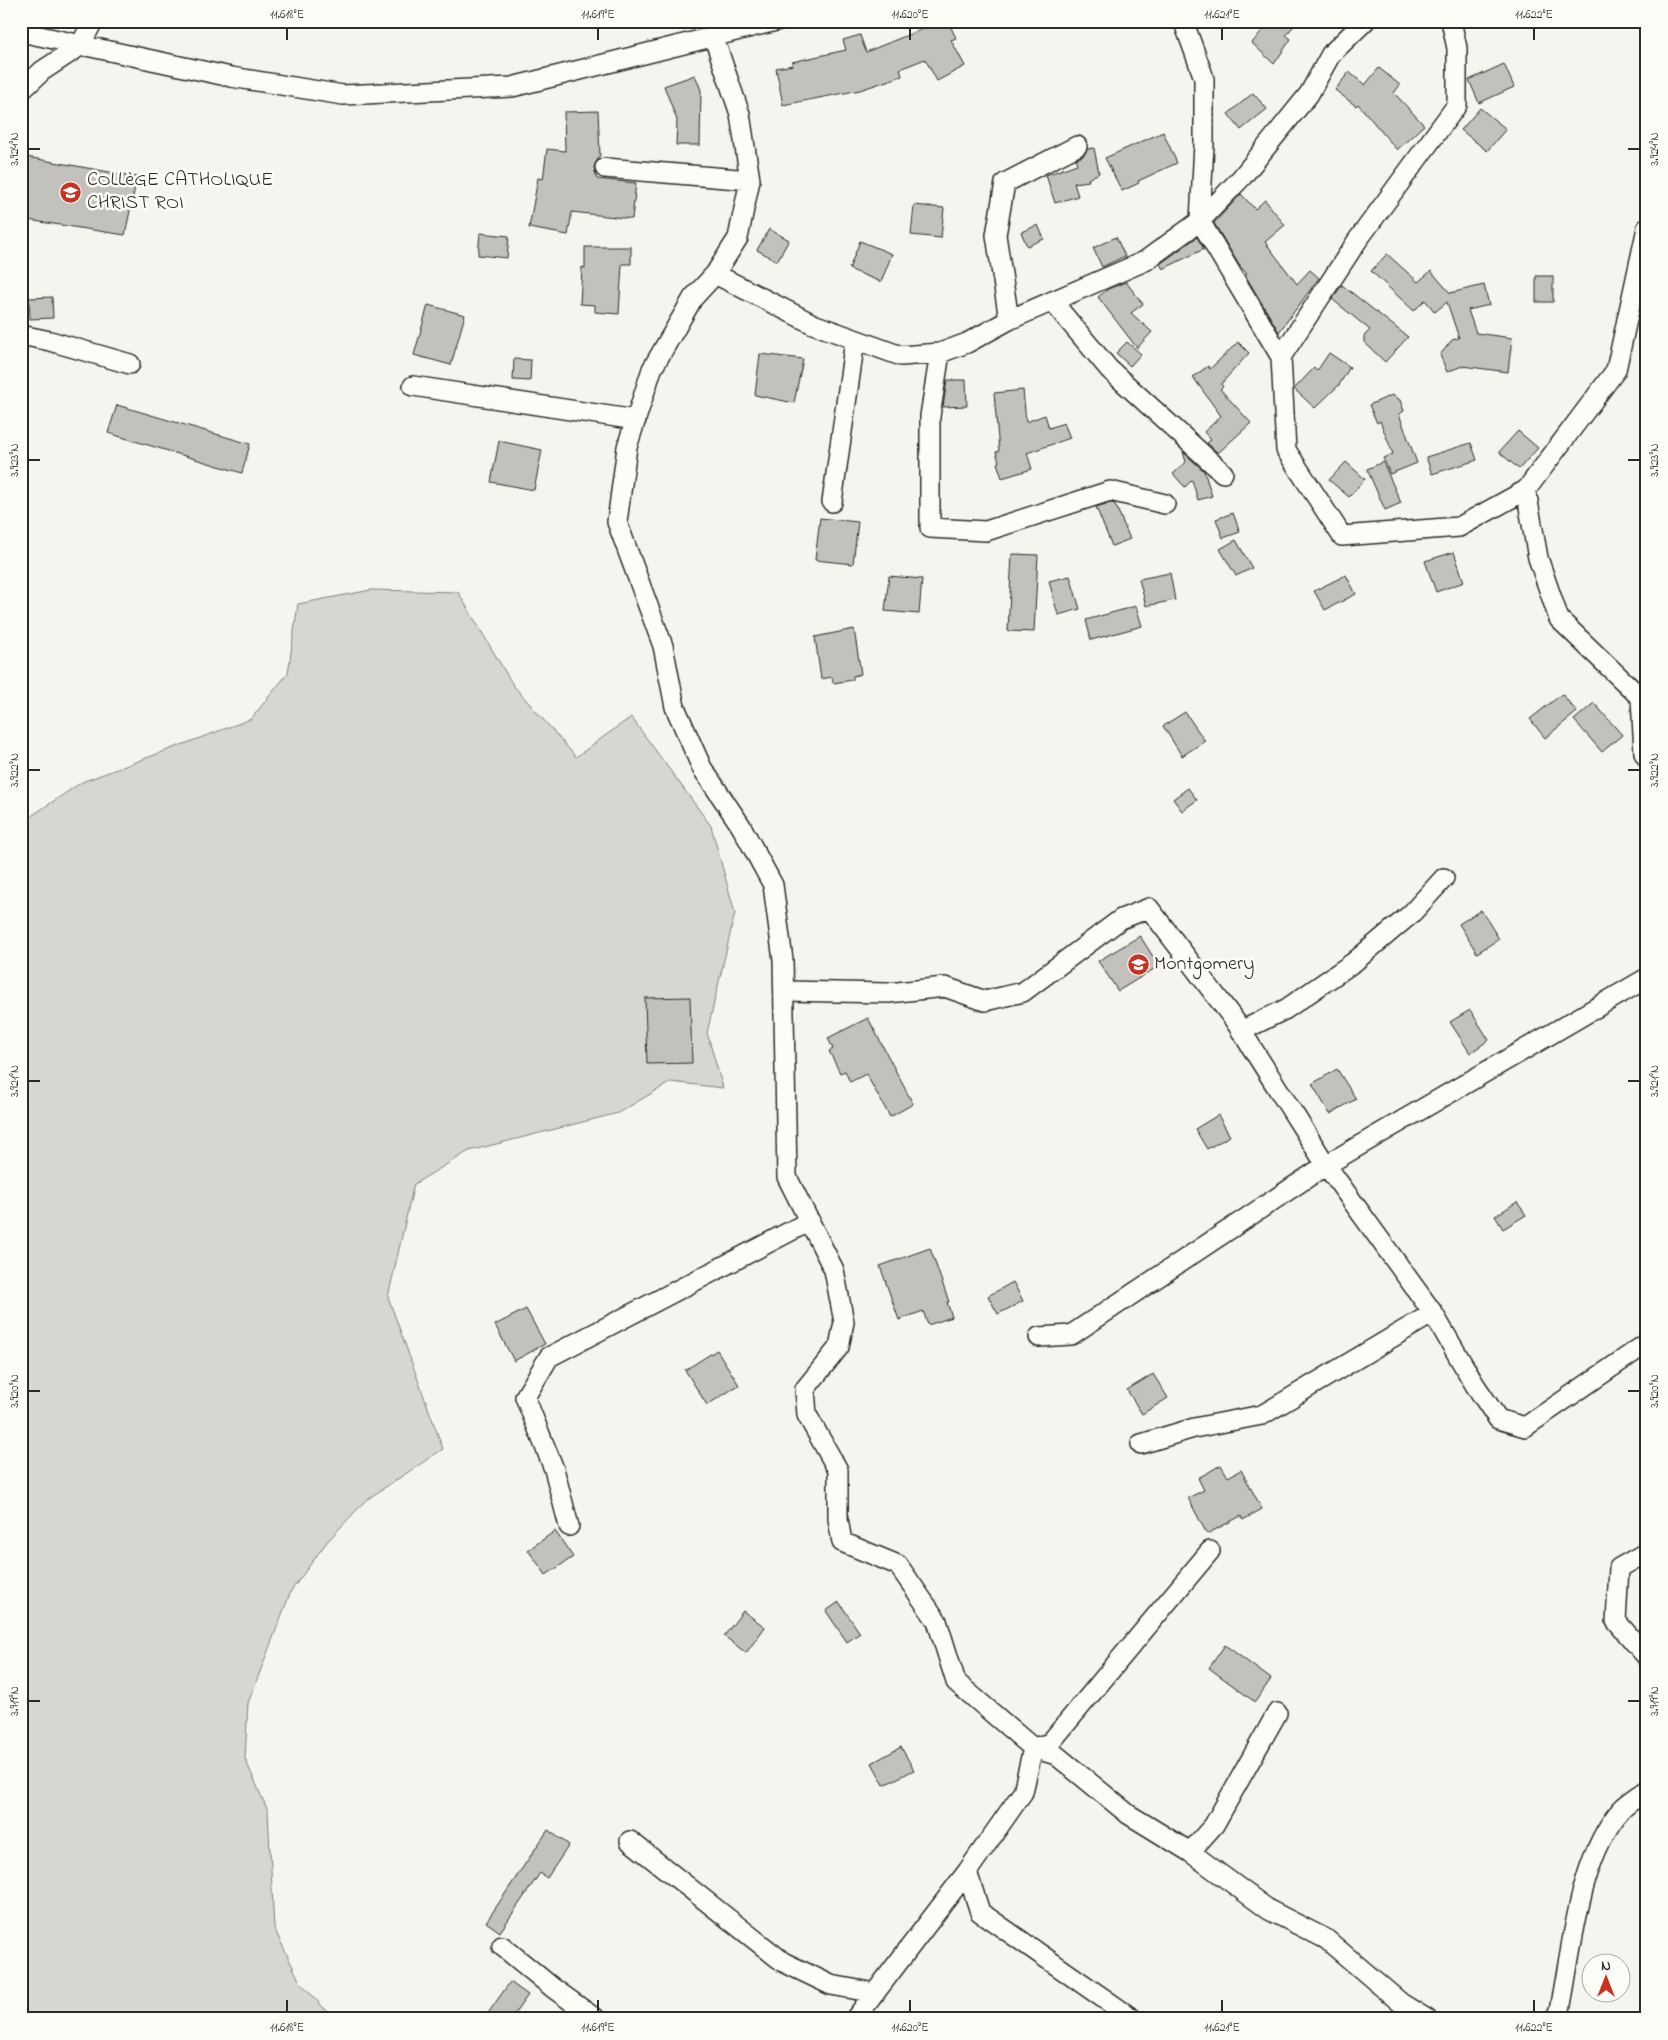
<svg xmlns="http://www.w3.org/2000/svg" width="1668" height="2040" viewBox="0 0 1668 2040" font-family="'Indie Flower',sans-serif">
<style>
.green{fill:#d7d6d2;stroke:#81807e}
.building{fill:#c2c1be;stroke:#2b2b2b}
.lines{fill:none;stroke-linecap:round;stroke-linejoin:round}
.minor-casing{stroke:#2b2b2b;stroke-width:22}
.minor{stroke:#fdfcf7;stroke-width:19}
.ticks{fill:none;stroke:#2b2b2b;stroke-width:2}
.labels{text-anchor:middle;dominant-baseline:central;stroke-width:5;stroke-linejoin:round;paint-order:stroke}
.poi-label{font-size:20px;fill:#2b2b2b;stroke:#fdfcf7;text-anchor:start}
.neatline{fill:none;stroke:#2b2b2b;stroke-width:2}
.ticks-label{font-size:12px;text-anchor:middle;fill:#2b2b2b}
</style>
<rect width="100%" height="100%" fill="#f5f4ef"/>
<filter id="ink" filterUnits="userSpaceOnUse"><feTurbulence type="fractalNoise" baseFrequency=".02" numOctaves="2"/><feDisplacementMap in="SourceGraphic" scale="10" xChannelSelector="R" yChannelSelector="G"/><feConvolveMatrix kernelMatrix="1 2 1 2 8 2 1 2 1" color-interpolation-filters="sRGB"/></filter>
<g filter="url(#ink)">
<path class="green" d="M371 590 458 592 513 685 576 757 631 717 711 826 735 913 707 1033 723 1088 671 1082 618 1113 469 1151 414 1184 388 1297 443 1449 366 1500 326 1543 291 1591 248 1703 245 1759 268 1811 274 1928 300 1982 334 2019H21V823L82 782 251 719 288 673 298 604Z"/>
<path class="building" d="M921 21H948L956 38 951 40 965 66 937 81 925 59 900 69 902 76 860 90 783 105 776 68 793 65 792 62 846 50 843 40 860 35 866 52 925 28Z
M1270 21H1298L1286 35 1291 39 1274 64 1252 43Z
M1504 64 1514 87 1479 103 1469 80Z
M1379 68 1400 85 1394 93 1424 125 1397 150 1358 104 1356 106 1335 90 1349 72 1365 85Z
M695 75 701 90 700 145H676L677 120 664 86Z
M1253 93 1267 109 1241 130 1228 114Z
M1480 108 1506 129 1487 151 1461 130Z
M598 111 600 155 594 167 595 172 597 179 636 183 632 219 572 212 568 235 529 228 538 178 543 179 547 149 565 151 564 112Z
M1163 132 1177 163 1138 181 1139 183 1122 191 1105 158Z
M1094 148 1099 173 1088 179 1089 181 1074 183 1078 196 1055 203 1046 175 1077 164 1076 159 1083 156 1088 149Z
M21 156 137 177 125 235 21 219Z
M1241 194 1255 209 1265 200 1285 225 1265 242 1297 284 1310 270 1319 278 1279 332 1245 275 1247 274 1239 265 1214 223Z
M914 205 944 208 941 238 911 235Z
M1038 225 1044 239 1027 246 1021 232Z
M769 229 789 240 777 261 757 250Z
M480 233 509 236 507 258 478 255Z
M1116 237 1125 256 1102 267 1093 248Z
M1197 237 1204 249 1163 269 1160 264Z
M860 241 892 254 881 282 849 269Z
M585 247H631V264H622L619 314 595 312V305L580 304 582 267 585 268Z
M1387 254 1418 282 1431 271 1450 293 1484 285 1489 305 1468 310 1476 333 1512 338 1508 372 1462 366 1447 372 1440 355 1452 340 1459 338 1447 302 1435 312 1425 300 1414 311 1371 271Z
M1536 276H1553V302H1536Z
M1126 282 1143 304 1131 313 1152 332 1137 348 1098 297 1108 289Z
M1342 285 1408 337 1385 362 1364 342V336L1370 330 1332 299Z
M52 297 53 318 30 319 29 298Z
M428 305 465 315 451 365 414 355Z
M1127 342 1141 354 1130 366 1116 353Z
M1238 342 1249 353 1221 384 1223 387 1220 389 1251 423 1218 453 1207 443 1211 440 1204 432 1221 416 1193 377 1208 366 1210 369Z
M1329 353 1350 367 1339 385 1315 408 1294 389 1314 368 1317 371Z
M760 354 803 359 794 403 755 395Z
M514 359 531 360 530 381 513 380Z
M947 380H966L967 406 943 407Z
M1023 390 1026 422 1045 415 1049 428 1064 423 1070 438 1027 453 1032 469 1002 478 997 463 999 462 996 452 999 451 994 393Z
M1392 395 1400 400 1404 411 1399 414 1417 463 1390 474 1383 458 1393 454 1380 421 1377 423 1369 405Z
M117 405 250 444 242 473 108 433Z
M1518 431 1538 448 1519 469 1499 452Z
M499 441 542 450 534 490 491 482Z
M1471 443 1477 460 1432 474 1426 457Z
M1183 452 1204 471 1212 496 1198 500 1192 480 1185 487 1173 474 1186 462Z
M1346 462 1365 479 1349 497 1329 480Z
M1383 462 1401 503 1385 510 1367 469Z
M1110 503 1115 504 1130 539 1112 546 1096 507Z
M1233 513 1240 532 1223 538 1216 519Z
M820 518 858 522 853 564 815 560Z
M1236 540 1252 568 1236 576 1220 549Z
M1454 552 1464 582 1436 592 1425 561Z
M1012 554 1038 555 1034 632 1008 631Z
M1170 573 1175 600 1146 606 1139 579Z
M1346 575 1356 594 1325 610 1314 591Z
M889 576 922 579 919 614 885 611Z
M1070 576 1080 609 1058 615 1049 581Z
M1136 606 1142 626 1091 640 1086 620Z
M854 629 861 674 853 676V680L833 683 832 677 821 679 815 637Z
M1562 694 1577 712 1545 738 1530 719Z
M1594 703 1622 735 1602 752 1574 720Z
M1185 712 1205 741 1182 756 1163 726Z
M1188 788 1197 800 1182 811 1173 799Z
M1481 910 1499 939 1477 953 1459 924Z
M1140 936 1159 966 1118 991 1098 961Z
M690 997 692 1063 647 1064 645 998Z
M1470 1010 1489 1040 1470 1053 1450 1022Z
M868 1018 913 1104 890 1117 866 1074 850 1082 845 1071 840 1073 829 1051 833 1049 828 1038Z
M1337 1069 1356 1099 1330 1114 1312 1084Z
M1218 1115 1230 1136 1207 1149 1195 1129Z
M1517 1202 1526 1215 1503 1229 1495 1216Z
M930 1248 949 1302H947L952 1317 928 1325 923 1311 899 1320 880 1266Z
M1013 1282 1023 1301 998 1314 988 1296Z
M526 1309 545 1344 514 1361 495 1325Z
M717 1350 739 1385 707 1405 685 1370Z
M1153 1374 1168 1398 1142 1414 1127 1390Z
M1221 1465 1228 1477 1241 1470 1262 1509 1243 1520 1241 1516 1207 1534 1188 1498 1204 1490 1198 1478Z
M555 1531 573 1557 546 1575 528 1550Z
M839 1602 860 1633 847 1642 826 1611Z
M743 1611 765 1627 746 1653 724 1636Z
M1225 1645 1271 1679 1255 1702 1209 1668Z
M901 1747 914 1770 884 1785 872 1763Z
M548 1830 569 1845 547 1878 540 1873 500 1932 486 1922Z
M510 1982 528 1995 511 2019H484Z"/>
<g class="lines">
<defs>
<path id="minor" d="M1184 23 1204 78V144L1200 221 1281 357 1286 450 1342 536 1459 527 1526 490
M21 32 231 77 343 95 512 87 776 21
M714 38 740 114 750 180 738 238 715 274 693 298 652 369 627 447 617 522 663 646 675 707 702 768 741 826 773 885 783 960 787 1177 834 1270 844 1322 839 1347 805 1389 807 1415 838 1470V1519L842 1542 898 1565 937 1621 956 1682 1033 1748 1056 1755 1128 1814 1190 1852 1269 1910 1326 1939 1401 2003 1427 2019
M21 91 42 71 80 46 93 21
M605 168 750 180
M1647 228 1616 370 1526 490 1538 558 1559 619 1641 698 1644 753 1647 758
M715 274 813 324 901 356 940 353 967 343 1009 320 1145 261 1200 221 1242 177 1309 94 1331 54 1365 21
M1052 301 1109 369 1223 473
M1009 320 996 235 1005 183 1077 146
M21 335 50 341 130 364
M940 353 930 416V528L986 531 1110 491 1165 504
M1281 357 1357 241 1457 105V48L1451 21
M413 386 636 420
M832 502 855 340
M784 991 888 993 945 987 985 1001 1023 992 1121 919 1149 908 1235 1021 1326 1165 1433 1313 1475 1385 1498 1419 1525 1427 1647 1343
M1241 1031 1286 1009 1354 962 1411 914 1444 878
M1039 1337 1071 1335 1326 1165 1647 978
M1141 1444 1194 1428 1262 1415 1433 1313
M569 1526 554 1469 525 1397 549 1357 810 1221
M1647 1552 1619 1568 1616 1621 1647 1657
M630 1841 783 1962 831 1985 875 1993
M1190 1852 1214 1825 1277 1713
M967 1872 980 1912 1133 2019
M502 1946 553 1988 596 2019
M855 2019 967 1872 1023 1792 1033 1748 1050 1743 1210 1551
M1556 2019 1560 2010C1572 1949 1579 1856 1622 1809 1629 1802 1639 1796 1647 1790"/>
</defs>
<use href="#minor" class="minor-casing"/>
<use href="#minor" class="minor"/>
</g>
</g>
<path class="ticks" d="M287 28V40M598 28V40M910 28V40M1222 28V40M1534 28V40M28 149H40M1628 149H1640M28 460H40M1628 460H1640M28 770H40M1628 770H1640M28 1081H40M1628 1081H1640M28 1391H40M1628 1391H1640M28 1701H40M1628 1701H1640M287 2000V2012M598 2000V2012M910 2000V2012M1222 2000V2012M1534 2000V2012"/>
<defs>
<symbol id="school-disc" viewBox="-11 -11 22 22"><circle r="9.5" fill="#c8321e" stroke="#fdfcf7"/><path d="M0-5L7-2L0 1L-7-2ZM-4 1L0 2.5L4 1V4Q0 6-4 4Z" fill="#fff"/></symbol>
</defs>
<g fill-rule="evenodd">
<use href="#school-disc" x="58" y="180" width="25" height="25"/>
<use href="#school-disc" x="1126" y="952" width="25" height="25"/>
</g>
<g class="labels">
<g class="poi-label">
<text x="87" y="180">COLLèGE CATHOLIQUE<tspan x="87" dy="23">CHRIST ROI</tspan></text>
<text x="1154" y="964">Montgomery</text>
</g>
</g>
<rect width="1668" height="2040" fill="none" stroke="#fdfcf7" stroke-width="55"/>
<g transform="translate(1606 1978)"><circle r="24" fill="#fdfcf7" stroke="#a9a8a5"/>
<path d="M0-4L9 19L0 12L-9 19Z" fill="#c8321e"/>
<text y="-8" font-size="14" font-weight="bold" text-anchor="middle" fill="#2b2b2b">N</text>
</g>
<rect x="28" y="28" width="1612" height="1984" class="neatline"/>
<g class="ticks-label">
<text x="287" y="18">11.618°E</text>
<text x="598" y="18">11.619°E</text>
<text x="910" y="18">11.620°E</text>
<text x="1222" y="18">11.621°E</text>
<text x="1534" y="18">11.622°E</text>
<text transform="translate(14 149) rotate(-90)" y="4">3.924°N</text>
<text transform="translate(1654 149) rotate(-90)" y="4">3.924°N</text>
<text transform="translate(14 460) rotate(-90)" y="4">3.923°N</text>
<text transform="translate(1654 460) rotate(-90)" y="4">3.923°N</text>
<text transform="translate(14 770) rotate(-90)" y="4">3.922°N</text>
<text transform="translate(1654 770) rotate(-90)" y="4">3.922°N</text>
<text transform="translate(14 1081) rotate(-90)" y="4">3.921°N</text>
<text transform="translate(1654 1081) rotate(-90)" y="4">3.921°N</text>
<text transform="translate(14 1391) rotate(-90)" y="4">3.920°N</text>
<text transform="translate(1654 1391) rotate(-90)" y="4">3.920°N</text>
<text transform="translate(14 1701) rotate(-90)" y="4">3.919°N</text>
<text transform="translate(1654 1701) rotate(-90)" y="4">3.919°N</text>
<text x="287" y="2031">11.618°E</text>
<text x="598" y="2031">11.619°E</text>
<text x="910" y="2031">11.620°E</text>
<text x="1222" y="2031">11.621°E</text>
<text x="1534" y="2031">11.622°E</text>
</g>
</svg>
